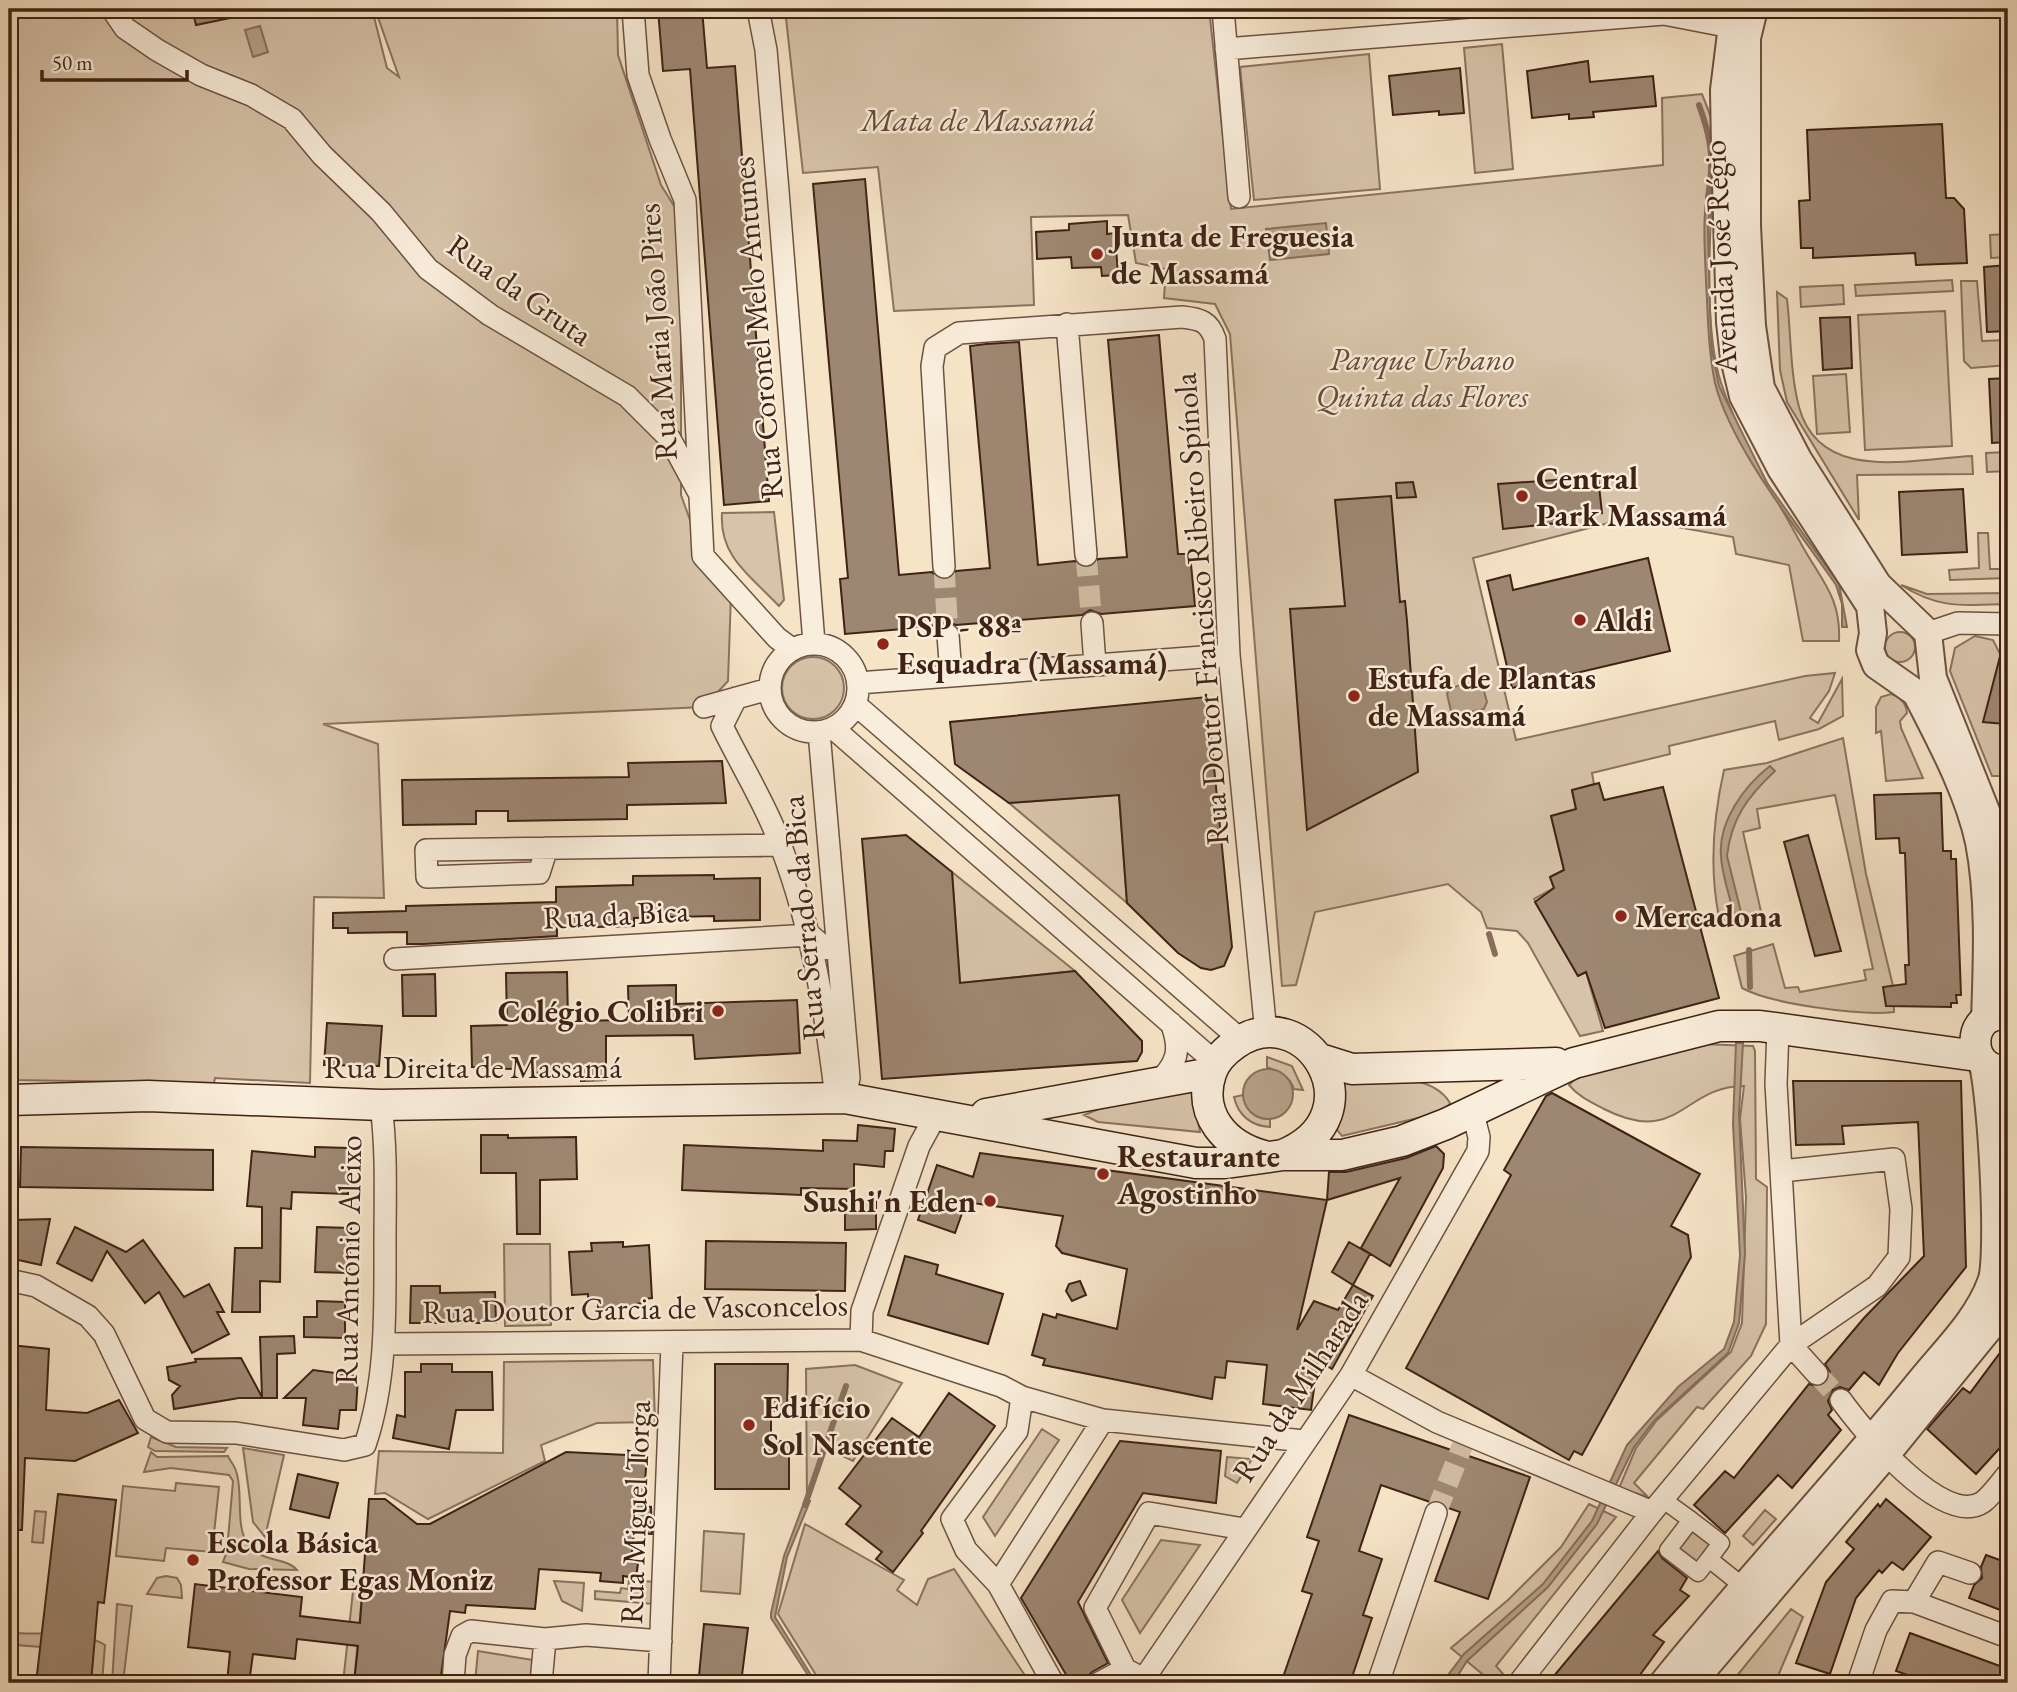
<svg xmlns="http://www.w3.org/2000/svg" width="2017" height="1692" viewBox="0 0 2017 1692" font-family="'EB Garamond',serif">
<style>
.green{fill:#d7c3a9;stroke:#8b725f;stroke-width:2}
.water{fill:#b8a28a;stroke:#886f5b;stroke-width:2}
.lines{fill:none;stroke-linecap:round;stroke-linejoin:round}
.stream{stroke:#886f5b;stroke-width:6}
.building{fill:#9e8772;stroke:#3f2215;stroke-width:2}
.minor-tunnel{stroke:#d1bda3;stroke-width:21;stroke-dasharray:21 10;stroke-linecap:butt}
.pedestrian-casing{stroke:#6d5242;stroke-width:19}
.minor-casing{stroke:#6d5242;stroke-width:24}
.tertiary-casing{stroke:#6d5242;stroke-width:30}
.secondary-casing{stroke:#3f2215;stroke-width:33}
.pedestrian{stroke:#f9eddb;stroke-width:16}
.minor{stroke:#f9eddb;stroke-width:21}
.tertiary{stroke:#f9eddb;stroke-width:26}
.secondary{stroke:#f9eddb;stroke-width:30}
.poi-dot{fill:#8f2418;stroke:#f9eddb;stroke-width:2.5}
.labels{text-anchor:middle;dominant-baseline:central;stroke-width:5;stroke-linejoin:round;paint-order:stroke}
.park-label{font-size:32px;font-style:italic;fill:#654a3a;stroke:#f9eddb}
.poi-label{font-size:32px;font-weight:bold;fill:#3f2215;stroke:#f9eddb;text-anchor:start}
.street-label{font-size:32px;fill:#3f2215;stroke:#f9eddb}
</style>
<rect width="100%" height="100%" fill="#f6e4c7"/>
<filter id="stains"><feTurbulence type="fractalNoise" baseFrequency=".00286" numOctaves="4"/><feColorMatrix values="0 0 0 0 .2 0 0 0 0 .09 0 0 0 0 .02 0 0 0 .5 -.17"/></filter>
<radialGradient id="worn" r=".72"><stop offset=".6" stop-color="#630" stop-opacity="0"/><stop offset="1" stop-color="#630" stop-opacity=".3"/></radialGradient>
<path class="green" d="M9 9H372L387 68 399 77 375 9H617L618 55 661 185 681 217V495L703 556 731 594 728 681 704 707 323 724 378 744 384 898 314 897 310 1083 215 1078 214 1083 9 1080Z
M785 9H1209L1231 209 1663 165 1662 98 1702 94C1706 105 1712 117 1714 129 1717 151 1714 175 1712 197 1709 250 1705 333 1721 383 1740 440 1775 496 1804 549 1823 582 1841 599 1839 641H1803L1789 565 1736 554 1733 537 1628 518 1473 558 1516 740 1805 676 1835 673 1829 691 1810 718 1818 723 1842 679 1843 716 1819 729 1779 740 1775 721 1669 746 1670 754 1592 773 1594 784 1572 791 1576 809 1551 816 1564 870 1550 877 1554 888 1534 899 1578 976 1586 972 1603 1031 1580 1036 1528 943 1517 931 1487 928 1481 912 1448 884 1315 912 1296 985 1282 986 1230 334 1215 304 1164 298 1166 269 1136 263 1128 215 1031 217 1034 305 894 311 878 167 803 173Z
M1502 44 1513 169 1475 173 1464 48Z
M1369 54 1380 189 1254 200 1240 67Z
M2008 234V257L1991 258 1990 235Z
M1952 280 1953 291 1856 296 1855 285Z
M1977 281 1982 341 2008 340V365L1971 368 1964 361 1961 281Z
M1843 285 1844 304 1801 307 1800 287Z
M1777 292 1787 299C1791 333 1790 373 1799 407 1820 484 1911 459 1972 456L1973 474 1857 475 1859 520 1787 402 1780 370Z
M1945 311 1952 446 1865 450 1858 315Z
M1846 374 1850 432 1817 434 1813 376Z
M2008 452V471L1987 472 1986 453Z
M774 512 784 600 779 606C751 576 719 557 722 513Z
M1978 533H1988L1990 569H2008V578L1950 580 1949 570 1979 568Z
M1901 585 1927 594 2008 593V604C1965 605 1940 610 1901 585Z
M1885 647a15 15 0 1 1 30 0a15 15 0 1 1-30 0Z
M1975 636 1993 640 2000 654 2008 656V776H1992L1950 671 1955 648Z
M782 688a31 31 0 1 1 62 0a31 31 0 1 1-62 0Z
M1891 694C1901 697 1906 703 1907 713L1900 721 1901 728 1923 778 1886 781 1881 731 1876 733V707L1881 697Z
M1843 738 1866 874 1893 986 1894 1012C1861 1016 1771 1004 1742 988L1734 956 1773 944 1785 988 1798 987 1800 992 1866 980 1864 970 1873 969 1835 795 1757 809 1760 828 1743 832 1762 916 1723 920 1719 917C1709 868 1713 819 1724 770L1767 763Z
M1119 795 1127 903 1009 803Z
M952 872 1075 971 960 983Z
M1702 1044 1753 1046 1755 1051 1756 1179 1767 1187 1766 1324 1751 1356 1703 1409 1697 1407 1634 1483 1648 1497 1619 1488 1636 1448 1657 1420 1731 1352 1742 1323 1746 1197 1740 1119 1744 1086C1683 1086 1679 1147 1604 1109 1591 1102 1579 1097 1569 1085L1576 1078Z
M1267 1057 1292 1066 1303 1090 1294 1089C1290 1076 1278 1072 1267 1067Z
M1335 1076C1368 1078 1431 1070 1450 1103L1443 1112 1342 1136 1330 1121Z
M1192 1090 1200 1132 1098 1122 1084 1115 1099 1109Z
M1243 1095C1246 1110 1255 1118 1270 1119V1127C1251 1126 1238 1115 1234 1097Z
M504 1244H550L551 1325 505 1326Z
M653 1360 655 1422 597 1423 541 1445 545 1461 428 1519 385 1493 375 1494 379 1451 503 1453 504 1362Z
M855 1365 902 1383 853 1461 826 1448 807 1501 806 1369Z
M1042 1429 1059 1440 995 1536 983 1517Z
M151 1437 176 1447 227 1448 224 1452 155 1451 148 1447Z
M243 1448 284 1455 265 1537 253 1522Z
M151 1452 157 1457 228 1456C230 1461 235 1466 236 1471 244 1492 234 1527 249 1546 262 1562 288 1558 297 1570L249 1569 223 1562 227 1551 233 1481 229 1475 171 1468 144 1472Z
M1227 1457 1252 1459 1237 1483 1225 1476Z
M176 1483 219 1487 212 1552 166 1548 164 1561 116 1556 123 1486 175 1491Z
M1589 1504 1616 1517 1496 1666 1504 1675 1487 1678 1451 1648 1508 1600 1561 1547Z
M1765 1510 1776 1519 1753 1545 1743 1536Z
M35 1511 46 1512 43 1543 32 1542Z
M1691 1520 1721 1543 1698 1573 1668 1550Z
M805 1524 904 1580 897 1590 917 1605 928 1579 954 1569 1030 1683H821L778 1614Z
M704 1531 744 1534 740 1594 701 1591Z
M1161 1540 1200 1545 1140 1633 1122 1600Z
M166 1576 177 1578 181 1585 182 1598 147 1594 157 1578Z
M629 1580 655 1582 653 1604 595 1599V1591L620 1593 621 1588 628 1589Z
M554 1581 584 1583 582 1611 562 1601Z
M354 1582 363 1583 354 1683H343Z
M117 1604 132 1606 123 1683H112Z
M1791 1609 1803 1617 1775 1683H1731Z
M17 1633C44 1635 81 1630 105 1645L102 1683H91L93 1651 16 1645Z
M478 1651 533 1660 531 1683H475Z"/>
<path class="water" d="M260 26 268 52 253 57 245 30Z
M1708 190H1712L1708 226 1710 312 1712 351 1719 386 1767 483 1839 584 1847 627H1842V604L1836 585C1798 530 1731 447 1715 383 1708 349 1708 315 1706 281 1705 252 1702 218 1708 190Z
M1326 223 1329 254 1270 260 1266 229Z
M1476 681 1482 684 1487 702 1484 709 1458 715 1451 711 1447 694 1450 688Z
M1770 766 1775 771C1748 796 1731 819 1727 856L1743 920 1736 921C1731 900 1722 877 1721 856 1718 822 1744 786 1770 766Z
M1736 1043H1743L1739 1114 1745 1254 1739 1323 1728 1353 1654 1421 1634 1447 1597 1524 1548 1587 1467 1661 1453 1683H1442L1464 1654 1543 1584 1592 1521 1627 1445 1678 1387 1724 1349 1734 1322 1740 1255 1733 1124Z
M1243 1094a25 25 0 1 1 50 0a25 25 0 1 1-50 0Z
M805 1500 810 1501 787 1557 775 1617 816 1683H813L771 1618V1613L784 1556Z"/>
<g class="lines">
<path class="stream" d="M1699 105C1712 140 1714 161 1708 197
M1489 934 1495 954
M1749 950 1750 987
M805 1505 846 1386"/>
</g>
<path class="building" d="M192 9H240V16L196 25Z
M658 9H702L707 68 735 66 769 501 724 505 690 69 663 71Z
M1588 61 1590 82 1653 76 1656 106 1593 112 1594 117 1569 119V114L1532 118 1527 71Z
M1460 68 1464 113 1439 115V111L1393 115 1389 76Z
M1942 124 1946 198H1954L1964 209 1967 263 1916 265 1915 253 1813 258V248H1801L1799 201 1810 200 1807 130Z
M865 179 899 575 932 572 938 578 945 580 956 571 990 568 970 346 986 344 1019 342 1038 565 1075 561 1088 568 1098 559 1127 557 1108 340 1159 335 1178 554H1190L1195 606 1101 614 1090 610 1082 615 956 625 948 622 938 626 845 634 840 579 848 578 813 184Z
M1107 221V234L1115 233 1118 275 1102 276 1101 267 1072 268 1071 257 1037 259 1036 232 1069 230V224Z
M2008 265V331L1987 332 1984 267Z
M1850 317 1852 368 1823 370 1820 318Z
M2008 378V442L1992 443 1989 379Z
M1598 477 1602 513 1557 518V523L1503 529 1498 484Z
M1413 482 1416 497 1397 498 1396 483Z
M1963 489 1967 552 1902 555 1899 492Z
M1391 496 1400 602 1405 601 1407 621 1418 772 1307 830 1290 609 1345 606 1335 500Z
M1648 558 1670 651 1512 688 1487 581 1510 575 1513 590Z
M2003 645 2008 646V718L2005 724 1983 722Z
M1207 697 1232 947 1224 966 1211 970 1201 968 1178 953 1127 903 1119 795 1009 803 955 764 950 722Z
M722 761 726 803 627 805V819L508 821V811H476V824L403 825 402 780 629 777 628 763Z
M1599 783 1604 800 1663 787 1719 998 1605 1028 1586 972 1578 976 1535 902 1554 888 1550 877 1564 870 1551 816 1576 809 1572 790Z
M1941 793 1943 851H1951V859H1956L1961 995H1956L1957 1003H1951V1007L1886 1006 1883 987 1906 984 1905 965H1909L1905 853H1900L1899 838 1876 839 1874 795Z
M906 835 952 872 960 983 1075 971 1142 1041V1052L1137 1061 882 1079 862 839Z
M1808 835 1841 951 1815 956 1784 842Z
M714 875V879L760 878V920L714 921V916L634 918V926L557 928V936L424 944H407V932L348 933V928H333V913L406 911V906L556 902V887L633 885V876Z
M567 972 568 1021 629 1020 628 986 676 985V1004L797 1000 800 1053 695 1059 693 1035 606 1036V1080L581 1081V1072L532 1073V1070L472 1067 471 1026 507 1025 506 973Z
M435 974 436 1016H403L402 975Z
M327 1023 382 1026 379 1066 324 1065Z
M1793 1081H1961L1966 1267 1898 1353 1879 1385 1864 1372 1849 1390 1840 1387 1833 1390 1828 1401 1832 1410 1828 1415 1841 1430 1792 1488 1778 1475 1725 1533 1694 1505 1725 1471 1734 1478 1809 1384 1819 1387 1826 1383 1830 1372 1825 1364 1864 1318 1924 1256 1918 1122 1842 1126 1844 1144 1796 1145Z
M1552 1093 1700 1174 1671 1226 1688 1235 1691 1257 1582 1455 1574 1451 1569 1460 1406 1368 1511 1175 1504 1170 1546 1096Z
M858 1125 895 1129 893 1151H885L884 1167 854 1164V1189L801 1188V1195L682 1190 684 1145 823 1151V1140L857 1141Z
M481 1135H508V1138L576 1137 577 1179 540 1180V1234H517L516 1173H481Z
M1436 1146 1444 1154 1443 1168 1390 1266 1361 1248 1400 1178 1327 1200 1329 1172H1346L1406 1158Z
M21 1147 213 1150V1190L20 1187Z
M315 1147 349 1148 348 1194 292 1192 291 1209 281 1208 280 1282 260 1281V1312H232L235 1248H262V1207L247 1206 252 1151 315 1157Z
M980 1153 1327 1200 1297 1330 1314 1301 1338 1310 1353 1285 1373 1296 1332 1369 1318 1361 1311 1410 1263 1404 1267 1365 1227 1361 1225 1378 1215 1377 1212 1399 1043 1365 1045 1359 1032 1355 1043 1314 1056 1318 1057 1314 1117 1329 1127 1269 1062 1253 1056 1246 1063 1216 966 1202 955 1233 918 1220 937 1165 973 1177Z
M845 1201H876V1229L845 1230Z
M50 1219 41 1265 9 1258 13 1220Z
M75 1227 126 1252 143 1240 184 1297 209 1284 224 1312H217L229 1334 192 1353 159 1292 145 1303 107 1251 92 1281 57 1263Z
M317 1227 351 1228 349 1273 315 1272Z
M706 1241 846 1243 845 1291 705 1289Z
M623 1242V1247L649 1245 652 1298 644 1299V1303L636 1304V1307L598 1309V1301H588V1294L572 1295 569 1252 592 1251 591 1243Z
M1349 1242 1370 1254 1353 1285 1332 1272Z
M905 1256 938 1265 936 1274 1003 1294 988 1344 888 1315Z
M1080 1281 1086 1295 1072 1301 1066 1291 1069 1284Z
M411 1286H440V1293L495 1292 496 1323H410Z
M317 1301 345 1302V1338L304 1337V1317H317Z
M294 1336 295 1353 277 1354V1398H239L174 1409 172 1395 180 1386 169 1380 167 1367 196 1362 195 1359 241 1358 262 1397 260 1337Z
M2008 1342V1439L1976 1474 1927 1429 1963 1388 1970 1393Z
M10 1345 49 1349 46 1410 87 1413 119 1400 138 1433 75 1461 25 1458 22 1530H9Z
M421 1364H452V1372H492L493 1410H456L449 1449 393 1438 397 1415 405 1417V1372H421Z
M715 1364H788L787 1411H771V1441H789V1489H715Z
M313 1370 358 1376 356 1410H340L338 1429 303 1425 306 1398H284Z
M949 1393 995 1426 921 1531 923 1533 893 1572 876 1559 882 1552 846 1524 861 1506 839 1488 892 1418 919 1437Z
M1349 1415 1530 1477 1488 1599 1435 1581 1460 1512 1448 1508 1441 1501 1430 1502 1381 1485 1359 1551 1382 1559 1363 1615 1372 1618 1350 1683H1281L1312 1594 1302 1591 1319 1541 1307 1537Z
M1120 1441 1221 1451 1216 1503 1143 1493 1078 1602 1108 1663 1092 1672 1082 1683H1071L1021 1598Z
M566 1452 647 1456 643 1506 651 1507 652 1534 634 1533 631 1562 638 1563 636 1578 623 1576V1583L600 1581 601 1573 539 1569 535 1609 466 1605 465 1613 450 1611 440 1683H354L358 1646 297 1639 295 1659 253 1654 249 1683H227L230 1652 188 1647 195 1584 302 1597 300 1616 360 1623 369 1499H385L417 1524H430Z
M298 1474 338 1483 329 1518 290 1509Z
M58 1494 116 1500 104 1603 98 1602 91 1683H36Z
M1886 1499 1931 1537 1903 1570 1892 1562 1882 1573 1879 1570 1856 1598 1830 1674 1796 1663 1826 1582 1854 1549 1846 1542 1878 1504 1880 1507Z
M1658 1551 1662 1558 1687 1578 1680 1590 1689 1596 1653 1635 1664 1642 1634 1683H1548Z
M1986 1555 2008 1563V1613L1969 1598 1974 1585 1982 1578 1981 1567Z
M704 1624 748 1628 741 1683H706V1677L699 1676Z
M1910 1633 2008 1669V1683H1929L1896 1671Z"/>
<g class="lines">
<path class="minor-tunnel" d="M1086 555 1092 623
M944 567 948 635
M1817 1374 1841 1400
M1436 1513 1467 1434"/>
<defs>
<path id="pedestrian" d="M1662 1499 1691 1520 1668 1550 1698 1573 1709 1559 1744 1587
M1691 1520 1721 1543 1709 1559"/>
<path id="minor" d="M112 9 125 28 157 50 201 75 251 95 292 119 322 155 381 212 428 269 490 315 627 396 670 439 698 491
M633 9 638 75 660 139 685 200 703 556 777 638 792 649
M758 9 766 50 778 191 814 643
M1223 9 1239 197
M1226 49 1664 14 1731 27
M1067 324 1086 555
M944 567 932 366 935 348 959 333 1182 317C1200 319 1209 321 1215 339L1229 655 1266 1033
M1092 623 1095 665
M1928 633 1958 623 2008 624
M948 635 951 675
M770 688a44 44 0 1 1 88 0a44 44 0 1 1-88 0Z
M858 683 1229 655
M736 698 722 726C739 761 760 795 775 831 810 917 825 1006 836 1098
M855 704 1241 1040
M704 707 769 689
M833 728 1216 1063
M819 732 849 1078 845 1098
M547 848 539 873 427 877 426 850 780 845
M395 959 810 935 824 947 836 951
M1778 1029 1776 1084 1791 1345
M1156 1084C1177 1065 1182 1050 1171 1023
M9 1280 36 1286 88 1316 104 1334 145 1419 167 1432 236 1433 344 1450 365 1445C387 1380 385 1312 385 1244 385 1197 387 1151 381 1105
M861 1340 1001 1386 1022 1397
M385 1344 861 1340 862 1311 919 1146 937 1113
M1791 1345 1817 1374
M1351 1375 1437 1422 1652 1512
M1841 1400C1861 1428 1943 1529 1983 1502 1992 1495 2001 1482 2008 1474
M998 1584 1103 1420
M1914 1602 2008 1637
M1143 1679 1125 1669 1095 1608 1149 1513 1244 1529
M453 1683 455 1655 462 1636 471 1631 545 1639 586 1635 661 1641
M541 1683 545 1639
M659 1683 672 1344
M1053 1683 998 1584 966 1550 952 1519 1017 1431 1022 1397 1103 1420 1304 1441
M1099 1683 1125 1669
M1141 1683 1351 1375 1478 1151 1479 1137 1472 1110
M1378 1683 1436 1513
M1519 1683 1652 1512 1791 1345 1877 1286 1899 1257 1901 1209 1894 1159 1782 1171
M1858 1683 1876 1630 1892 1601 1914 1602 1938 1562 1970 1573"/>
<path id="tertiary" d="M1734 9 1724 90 1725 148 1730 322 1734 358 1743 396 1781 469 1870 606 1873 633 1870 650 1876 665 1916 693C1940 740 1968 791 1979 842 1990 899 1987 962 1985 1020
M1754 9 1747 38V226L1752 326 1761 388 1798 459 1878 585 1928 633 1933 678 1998 841 2008 995
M1663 1683C1745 1581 1835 1486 1917 1385 1942 1353 1977 1321 1991 1282 2001 1258 1991 1089 1982 1062
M1692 1683 1886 1455 1992 1325 2008 1300"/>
<path id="secondary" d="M2008 1015C1965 1008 1964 1075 2008 1070
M1320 1059 1352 1069 1556 1063
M9 1100 148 1096 381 1105 845 1098 1196 1163H1226L1283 1155H1342L1402 1141 1446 1124 1574 1063 1719 1026H1760L1977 1056
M986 1114 1211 1073
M1264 1156C1226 1146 1197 1115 1211 1073 1215 1061 1225 1051 1235 1044 1306 994 1381 1115 1283 1155"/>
</defs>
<use href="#pedestrian" class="pedestrian-casing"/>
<use href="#minor" class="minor-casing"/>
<use href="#tertiary" class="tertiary-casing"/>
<use href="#secondary" class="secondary-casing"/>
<use href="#pedestrian" class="pedestrian"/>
<use href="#minor" class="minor"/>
<use href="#tertiary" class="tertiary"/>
<use href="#secondary" class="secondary"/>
</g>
<g class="poi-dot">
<circle cx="1097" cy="254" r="7"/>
<circle cx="1522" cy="496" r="7"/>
<circle cx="1580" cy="620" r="7"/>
<circle cx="883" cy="644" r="7"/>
<circle cx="1354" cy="696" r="7"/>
<circle cx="1621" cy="916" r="7"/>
<circle cx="718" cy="1011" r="7"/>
<circle cx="1103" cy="1174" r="7"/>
<circle cx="990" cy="1201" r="7"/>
<circle cx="749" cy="1425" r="7"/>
<circle cx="193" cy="1560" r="7"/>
</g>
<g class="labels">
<g class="park-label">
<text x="978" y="120">Mata de Massamá</text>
<text x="1422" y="359">Parque Urbano<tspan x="1422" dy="37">Quinta das Flores</tspan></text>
</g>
<g class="poi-label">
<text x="1111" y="236">Junta de Freguesia<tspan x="1111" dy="37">de Massamá</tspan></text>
<text x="1536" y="478">Central<tspan x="1536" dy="37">Park Massamá</tspan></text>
<text x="1594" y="620">Aldi</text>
<text x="897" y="626">PSP - 88ª<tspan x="897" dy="37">Esquadra (Massamá)</tspan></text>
<text x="1368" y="678">Estufa de Plantas<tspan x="1368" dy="37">de Massamá</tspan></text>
<text x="1635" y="916">Mercadona</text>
<text x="704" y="1011" text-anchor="end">Colégio Colibri</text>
<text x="1117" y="1156">Restaurante<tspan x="1117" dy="37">Agostinho</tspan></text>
<text x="976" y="1201" text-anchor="end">Sushi'n Eden</text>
<text x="763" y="1407">Edifício<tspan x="763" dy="37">Sol Nascente</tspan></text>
<text x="207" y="1542">Escola Básica<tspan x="207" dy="37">Professor Egas Moniz</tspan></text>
</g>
<g class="street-label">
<text transform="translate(1720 257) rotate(-93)">Avenida José Régio</text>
<text transform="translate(520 290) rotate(35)">Rua da Gruta</text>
<text transform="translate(757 328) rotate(-95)">Rua Coronel Melo Antunes</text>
<text transform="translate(657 332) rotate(-94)">Rua Maria João Pires</text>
<text transform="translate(1201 609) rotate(-94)">Rua Doutor Francisco Ribeiro Spínola</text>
<text transform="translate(616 914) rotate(-3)">Rua da Bica</text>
<text transform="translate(803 918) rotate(-95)">Rua Serrado da Bica</text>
<text x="473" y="1067">Rua Direita de Massamá</text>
<text transform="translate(348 1260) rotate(-89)">Rua António Aleixo</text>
<text transform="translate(635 1308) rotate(-1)">Rua Doutor Garcia de Vasconcelos</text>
<text transform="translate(1300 1386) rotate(-57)">Rua da Milharada</text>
<text transform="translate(635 1512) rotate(-88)">Rua Miguel Torga</text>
</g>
</g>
<rect width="2017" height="1692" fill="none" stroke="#f6e4c7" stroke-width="35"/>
<rect x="10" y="10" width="1996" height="1671" fill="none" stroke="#3f2215" stroke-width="3.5"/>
<rect x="18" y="18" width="1982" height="1657" fill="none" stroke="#3f2215" stroke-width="2"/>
<path d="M42 70v10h145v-10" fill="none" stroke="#3f2215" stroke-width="3.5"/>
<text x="52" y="70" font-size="21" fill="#3f2215" stroke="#f9eddb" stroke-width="5" paint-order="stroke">50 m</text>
<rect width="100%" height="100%" filter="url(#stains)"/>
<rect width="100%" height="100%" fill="url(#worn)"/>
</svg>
